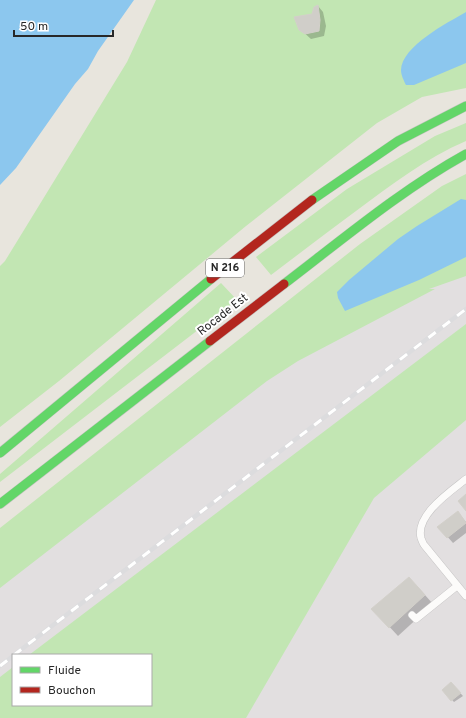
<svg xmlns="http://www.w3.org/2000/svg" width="466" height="718" viewBox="0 0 466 718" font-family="Overpass,sans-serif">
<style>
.industrial{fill:#e2dfe0;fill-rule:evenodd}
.green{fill:#c2e6b3}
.water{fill:#8cc7ee}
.shadow{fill:#0003}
.building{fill:#d0cec9;stroke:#d3d0ca}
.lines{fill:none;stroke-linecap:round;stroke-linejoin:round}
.lane-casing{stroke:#c4c3c3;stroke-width:8}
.fast-casing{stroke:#c4c2c0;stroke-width:10}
.jam-casing{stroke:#c4c2c0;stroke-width:10}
.lane{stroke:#fcfbfa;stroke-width:7}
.fast{stroke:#63d668;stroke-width:9}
.jam{stroke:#b3261e;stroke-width:9}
.rail-casing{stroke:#dcdcde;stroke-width:4.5}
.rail{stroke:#fff;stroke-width:3;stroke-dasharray:9;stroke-linecap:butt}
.labels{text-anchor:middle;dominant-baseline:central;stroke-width:4;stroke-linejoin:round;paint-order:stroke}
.shield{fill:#fff;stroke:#686868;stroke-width:1}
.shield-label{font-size:11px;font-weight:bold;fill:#282828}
.street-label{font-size:12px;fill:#282828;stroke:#fff}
</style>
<rect width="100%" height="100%" fill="#e8e5dd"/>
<path class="industrial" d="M466 193V718H0V554ZM13 655H151V705H13Z"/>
<path class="green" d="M156 0H466V88L422 97 377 123 246 226 59 381 0 427V266L5 261 127 62Z
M466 123V141C426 158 391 185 356 211 327 232 299 254 271 275L256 257 347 189 435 136Z
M466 174V276L429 289H435L298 361 267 381 0 588V528L360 244 442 186Z
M221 283 237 300 0 482V474Z
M466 324V420L374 498 246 718H0V677L13 667V705H151V655H29Z"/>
<path class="water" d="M0 0H134L98 51 88 69 75 84 16 168 0 185Z
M466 12V63L414 85H406C404 81 401 75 401 70 402 46 447 23 466 12Z
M461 199 466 200V257L419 280 345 311 338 298 337 292 349 280 398 239 417 226Z"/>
<path class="shadow" d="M318 6 323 12 326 26 324 36 311 39 300 29 313 15Z
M458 512 466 522V533L453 543 439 527Z
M417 586 433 604 398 636 373 609Z
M451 683 463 696 454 702 443 690Z"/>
<path class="building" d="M318 5 320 20 319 31 305 34 299 30 294 17 312 14 314 7Z
M466 494V511L458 501Z
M458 511 466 523 447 538 437 527Z
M409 577 425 595 389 628 371 609Z
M451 682 461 693 451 701 442 690Z"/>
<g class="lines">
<defs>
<path id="lane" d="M466 479C451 491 415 515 421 538 422 541 423 544 425 546L466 596
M412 615 416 619 457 586"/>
<path id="fast" d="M312 200 398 141 466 106
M284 284C343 239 401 190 466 154
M0 453 211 279
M0 504 210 341"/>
<path id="jam" d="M211 279 312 200
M210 341 284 284"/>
</defs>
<use href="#lane" class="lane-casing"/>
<use href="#fast" class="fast-casing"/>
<use href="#jam" class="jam-casing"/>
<use href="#lane" class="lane"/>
<use href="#fast" class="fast"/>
<use href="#jam" class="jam"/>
<defs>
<path id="rail" d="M14 655 466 309
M0 666 13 656"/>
</defs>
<use href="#rail" class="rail-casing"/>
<use href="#rail" class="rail"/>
</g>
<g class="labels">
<rect class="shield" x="206" y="259" width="38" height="18" rx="3"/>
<g class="shield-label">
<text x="225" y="268">N 216</text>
</g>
<g class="street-label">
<text transform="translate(223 315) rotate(-38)">Rocade Est</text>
</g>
</g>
<rect x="12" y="654" width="140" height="52" fill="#ffffff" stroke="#a9a9a9"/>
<rect x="20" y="667" width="20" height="6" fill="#63d668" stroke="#a9a9a9"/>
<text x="48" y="674" font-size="12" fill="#282828">Fluide</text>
<rect x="20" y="687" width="20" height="6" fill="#b3261e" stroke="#a9a9a9"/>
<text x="48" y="694" font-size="12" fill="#282828">Bouchon</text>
<path d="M14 30v6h99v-6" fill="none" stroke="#282828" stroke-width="2"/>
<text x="20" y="30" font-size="12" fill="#282828" stroke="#ffffff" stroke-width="3" paint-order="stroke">50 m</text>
</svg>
